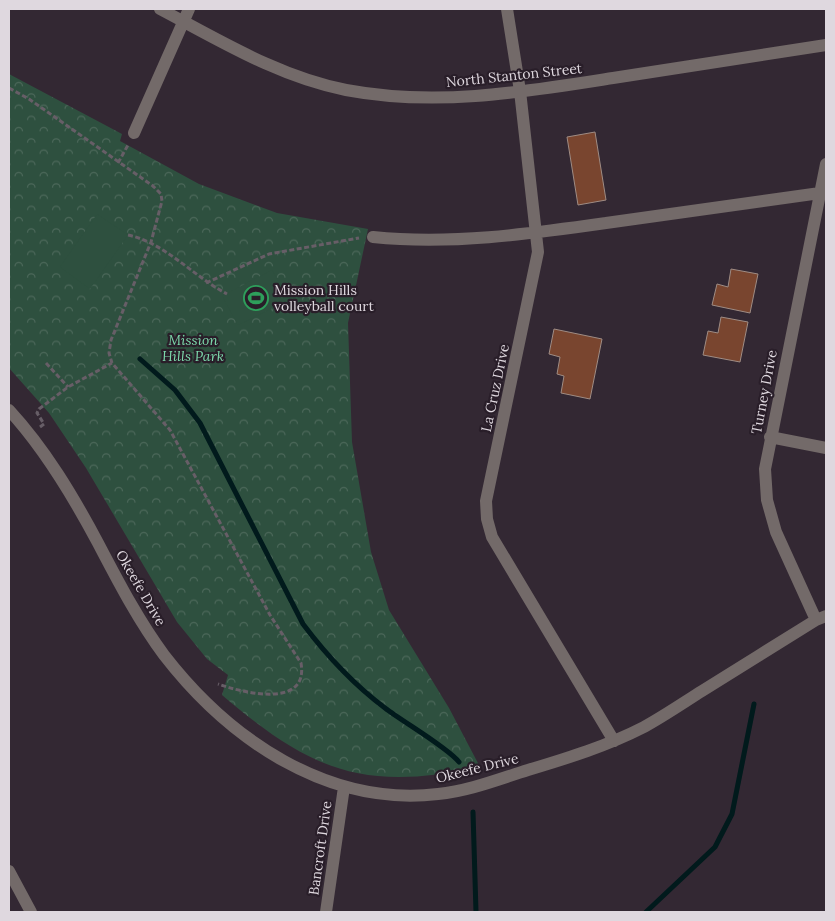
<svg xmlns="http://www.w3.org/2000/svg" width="835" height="921" viewBox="0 0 835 921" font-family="Lora,serif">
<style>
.park{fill:url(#park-crowns)}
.pitch{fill:#2e503f}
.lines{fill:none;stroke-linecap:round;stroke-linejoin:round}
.stream{stroke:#011a1c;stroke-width:5}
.building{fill:#79452f;stroke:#9f8c84}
.path{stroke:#675e67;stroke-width:3;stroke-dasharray:5 2.5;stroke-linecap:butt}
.minor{stroke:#736a69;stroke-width:12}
.labels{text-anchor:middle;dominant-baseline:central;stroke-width:4.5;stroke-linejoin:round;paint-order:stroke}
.street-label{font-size:14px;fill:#dfd8df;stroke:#291e29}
.poi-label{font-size:14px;fill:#dfd8df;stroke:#291e29;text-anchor:start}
.park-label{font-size:14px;font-style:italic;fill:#7cd8ab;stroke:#291e29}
</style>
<defs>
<pattern id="park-crowns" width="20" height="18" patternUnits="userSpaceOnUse" patternTransform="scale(1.25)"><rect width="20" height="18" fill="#2e503f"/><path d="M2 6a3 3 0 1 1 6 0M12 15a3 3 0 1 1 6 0" fill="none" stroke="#4c685a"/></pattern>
</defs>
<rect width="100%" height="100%" fill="#332833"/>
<path class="park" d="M9 74 122 134 120 141 199 184 277 213 368 229 348 323 352 442 371 552 389 610 449 708 480 767C363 792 311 771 222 695L228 675 207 659 177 622 86 468 49 413 9 368Z"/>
<path class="pitch" d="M97 214 128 235 90 289 60 267Z
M272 270 289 300 238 325 222 296Z"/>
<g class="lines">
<path class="stream" d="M140 359 175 390 200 423 303 624C327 656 353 684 385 708 403 722 447 747 459 762
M473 812 476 912
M646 912 715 847 732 814 754 704"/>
</g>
<path class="building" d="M595 132 606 200 578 205 567 137Z
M731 269 758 274 750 313 712 305 717 284 728 287Z
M721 317 748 322 740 362 703 355 708 331 718 333Z
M554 329 602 339 590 399 561 393 564 376 557 374 560 357 549 354Z"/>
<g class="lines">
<path class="path" d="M9 88 29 99 153 186 161 194 162 201 151 242 111 340 109 353 112 363 170 430 270 615 301 663C309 709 243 693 218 684
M118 163 128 145
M128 235C165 243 193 276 227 294
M206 283 269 254 359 238
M46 363 68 387
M40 427 44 424 37 413 39 409 68 387 112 363"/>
<path class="minor" d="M160 9C219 40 279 77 346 90 436 107 524 92 613 78 684 67 755 56 826 45
M507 9 520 91 538 252 486 501 487 519 492 537 614 741
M134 133 189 9
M373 237C451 245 528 234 606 223 678 213 749 203 820 193
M9 410C45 449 73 496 98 543 118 581 138 620 164 655 229 739 327 807 438 794 469 791 499 779 528 770 568 758 607 746 644 727 664 716 683 703 702 691 740 667 778 644 816 620L826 616
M770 437 826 448
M816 620 776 532 767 500 765 469 826 164
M9 871 31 912
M326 912 344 787"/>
</g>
<defs>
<symbol id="stadium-ring" viewBox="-11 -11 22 22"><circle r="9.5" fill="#291e29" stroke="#2e9e5b" stroke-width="1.5"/><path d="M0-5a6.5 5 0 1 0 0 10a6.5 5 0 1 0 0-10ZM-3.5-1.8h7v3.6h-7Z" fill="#2e9e5b"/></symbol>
</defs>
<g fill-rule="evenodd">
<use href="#stadium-ring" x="242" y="284" width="28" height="28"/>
</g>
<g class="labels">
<g class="street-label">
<text transform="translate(514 75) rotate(-6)">North Stanton Street</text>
<text transform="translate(495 388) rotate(-78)">La Cruz Drive</text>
<text transform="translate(764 392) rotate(-79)">Turney Drive</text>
<text transform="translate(141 588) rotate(60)">Okeefe Drive</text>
<text transform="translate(477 768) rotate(-14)">Okeefe Drive</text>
<text transform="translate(320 848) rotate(-82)">Bancroft Drive</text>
</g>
<g class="poi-label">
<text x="274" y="290">Mission Hills<tspan x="274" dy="16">volleyball court</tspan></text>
</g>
<g class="park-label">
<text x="193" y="340">Mission<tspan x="193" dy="16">Hills Park</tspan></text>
</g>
</g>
<rect width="835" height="921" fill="none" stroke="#dfd8df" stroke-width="20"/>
</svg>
